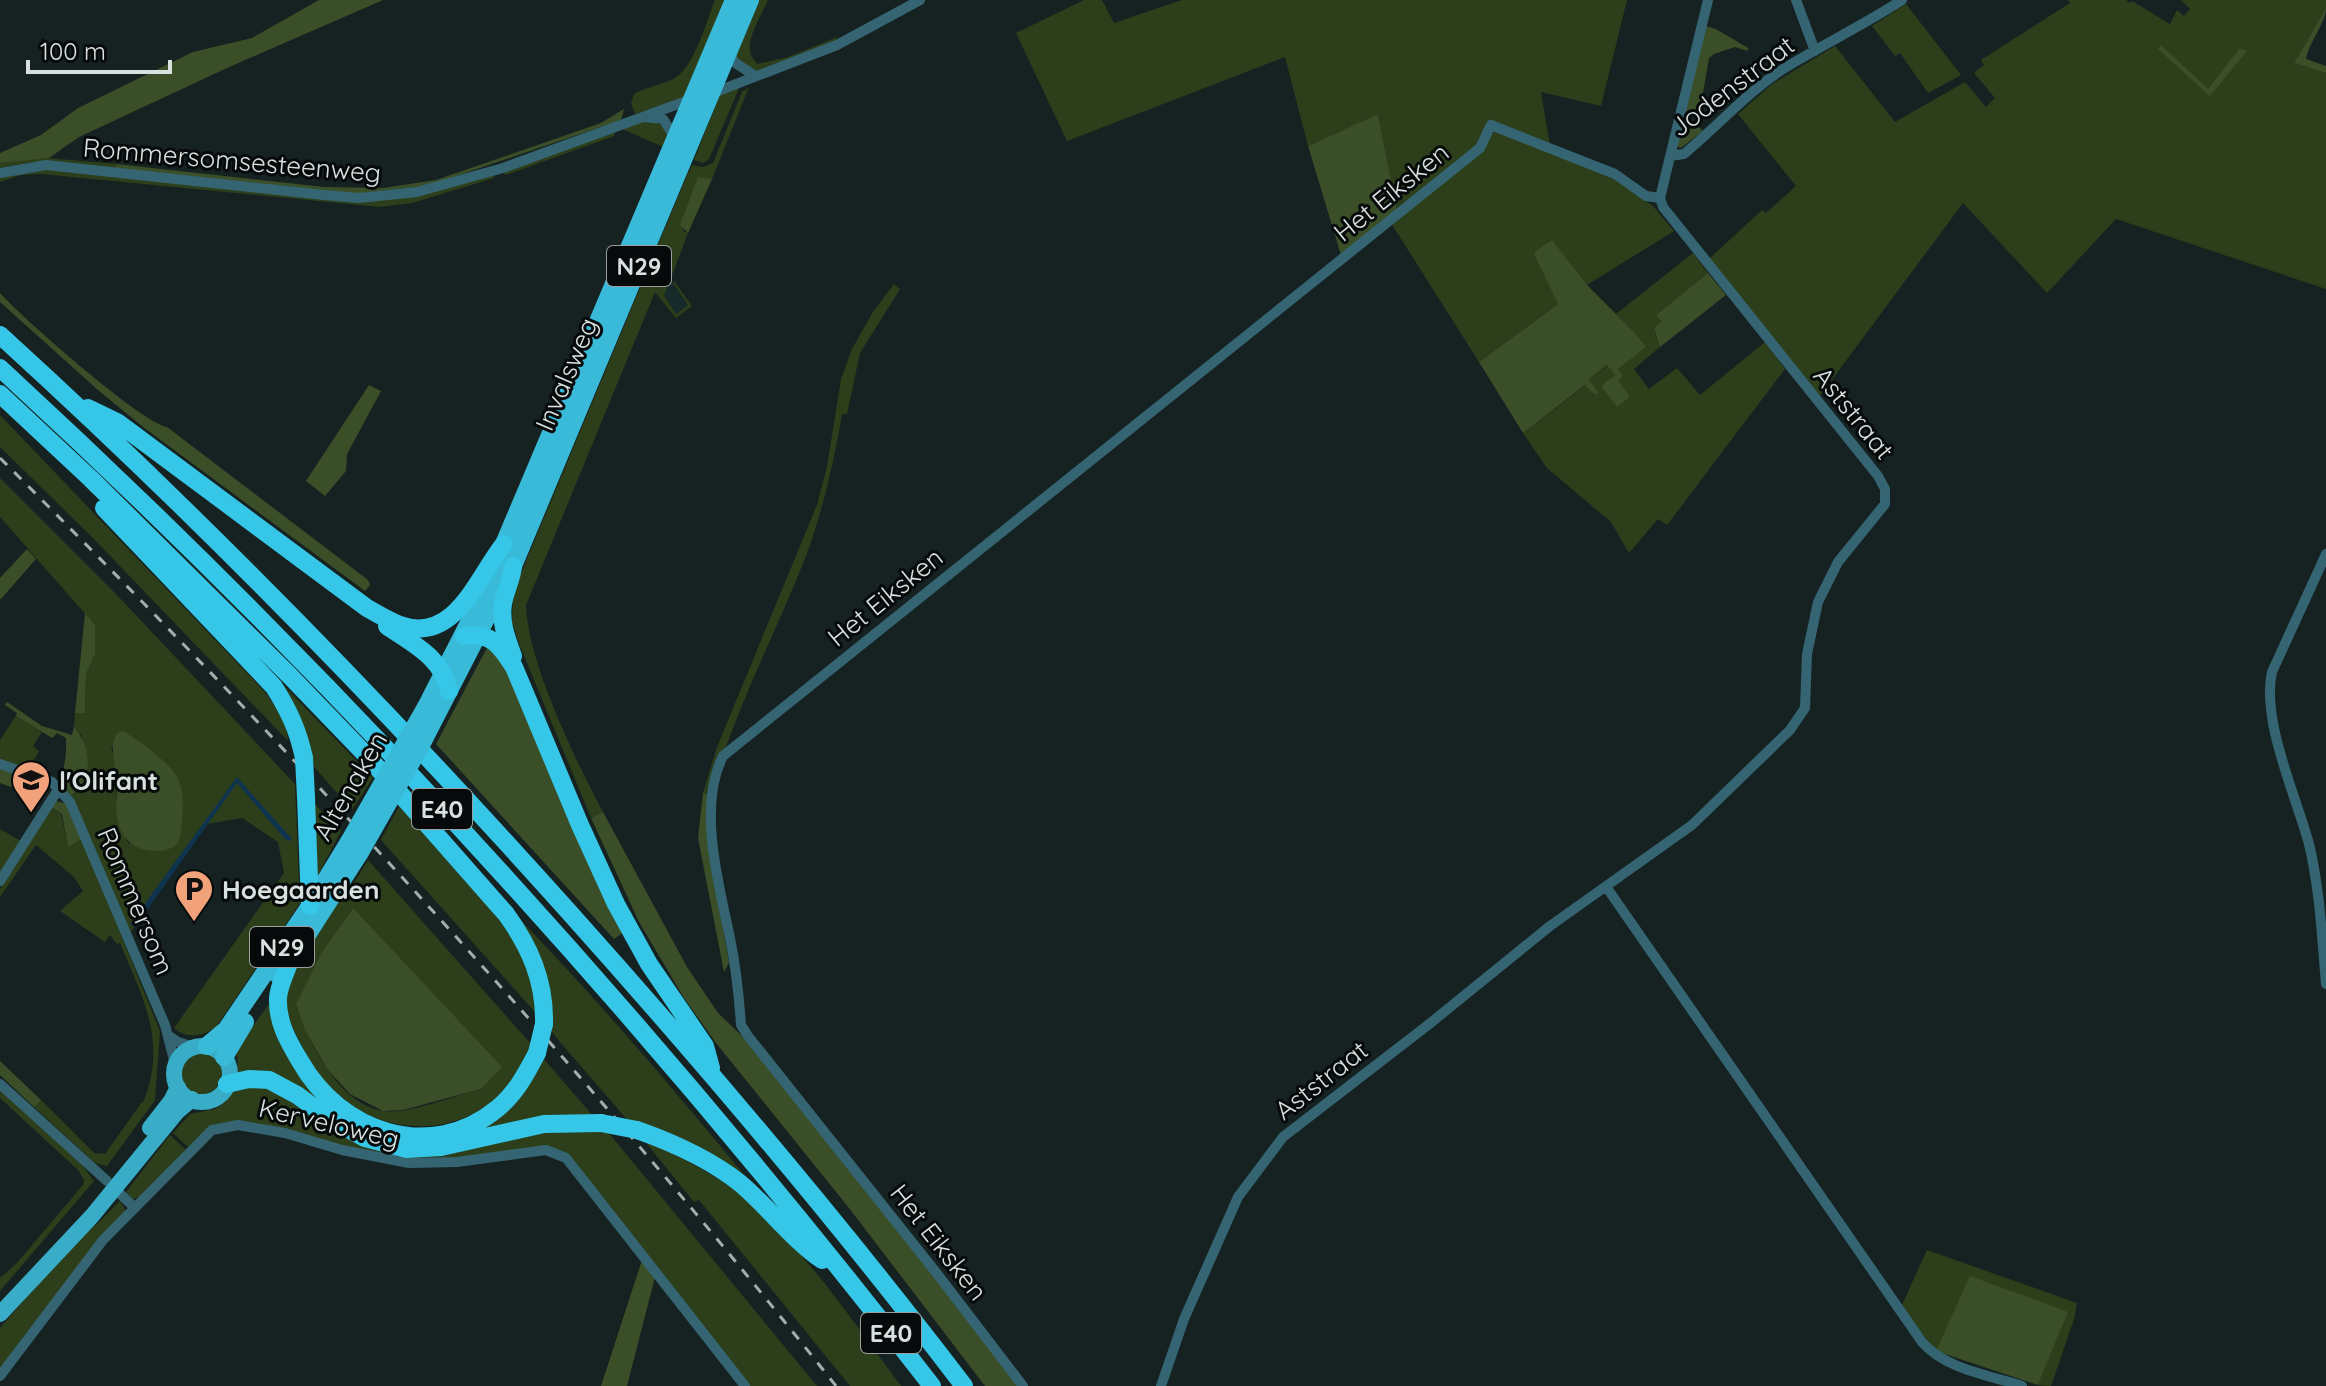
<svg xmlns="http://www.w3.org/2000/svg" width="2326" height="1386" viewBox="0 0 2326 1386" font-family="Quicksand,sans-serif">
<style>
.built{fill:#162b29}
.green{fill:#2c3f1a;fill-rule:evenodd}
.forest{fill:#3a4f28}
.water{fill:#0f3450}
.lines{fill:none;stroke-linecap:round;stroke-linejoin:round}
.minor{stroke:#356572;stroke-width:10}
.primary{stroke:#39acc7;stroke-width:16}
.trunk{stroke:#38bad8;stroke-width:18}
.motorway{stroke:#36c7e8;stroke-width:18}
.rail{stroke:#a4adac;stroke-width:3;stroke-dasharray:10 10;stroke-linecap:butt}
.trunk-bridge{stroke:#38bad8;stroke-width:18}
.motorway-bridge{stroke:#36c7e8;stroke-width:18}
.labels{text-anchor:middle;dominant-baseline:central;stroke-width:6;stroke-linejoin:round;paint-order:stroke}
.shield{fill:#060a0a;stroke:#9aa0a0;stroke-width:2}
.shield-label{font-size:24px;font-weight:bold;fill:#d9e1e0}
.street-label{font-size:26px;fill:#d9e1e0;stroke:#060a0a}
.poi-label{font-size:26px;font-weight:bold;fill:#d9e1e0;stroke:#060a0a;text-anchor:start}
</style>
<rect width="100%" height="100%" fill="#162221"/>
<path class="built" d="M670 279 688 304 676 314 664 296Z"/>
<path class="green" d="M715 0H725L686 95 681 99 635 114 631 103 634 94C646 87 662 85 675 78 694 67 707 20 715 0Z
M759 0H768C760 19 738 49 758 64L788 57 837 37 836 42 757 71 747 68 737 58V52Z
M1084 0H1102L1114 23 1182 0H1627L1601 106 1541 92 1550 146 1490 121 1478 144 1397 211 1378 114 1308 146 1285 57 1067 141 1016 33Z
M2068 0H2126L2130 3 2132 1 2170 24 2177 10 2184 16 2190 9 2181 0H2326V8L2294 63 2326 73V289L2116 219 2047 293 1963 203 1819 397 1709 259 1762 210 1766 213 1796 186 1738 114 1772 84 1835 46 1895 122 1965 82 1986 107 1995 98 1974 73 1984 65 1981 60 2070 3Z
M1906 4 1961 75 1928 93 1900 53 1895 56 1872 26Z
M740 86 709 159 703 163 694 160 719 97 721 93Z
M749 87 712 179 698 178 683 231 688 233 664 296 676 314 688 305 673 283 674 281 692 306 676 318 655 292 526 605C528 663 575 759 603 812L591 818 520 646 512 622 513 592 688 173 692 165 703 167 713 163 742 92Z
M641 122C656 122 662 122 669 136L663 147 622 129Z
M615 131 614 136 506 175 504 174V171Z
M1495 132H1500L1611 177 1653 206 1674 231 1587 285 1552 241 1534 255 1558 304 1479 362 1391 223Z
M37 157 116 164 115 168 33 162 0 168V163Z
M49 169 365 201 408 197 494 175V178L412 203 380 207 42 174 21 175 0 182V177Z
M1693 253 1708 273 1656 315 1661 323 1654 329 1660 347 1634 369 1649 389 1677 368 1700 395 1765 342 1785 369 1667 525 1658 519 1629 553 1611 522 1547 468 1523 433 1586 385 1594 396 1599 393 1589 379 1608 365 1615 375 1601 387 1630 398 1617 380 1618 369 1634 332 1616 314Z
M894 284 900 289 860 353 847 414H842C834 461 823 510 806 556 775 635 734 711 711 794L703 793 717 747 817 505 827 467 841 379 852 349 873 312Z
M0 415 265 692C275 706 287 723 288 741L91 536 0 447Z
M0 478 116 594 295 784 300 903 216 1027C203 1037 186 1039 174 1028L284 873 278 842 242 818 207 824 130 933 71 796 80 790 82 736 74 726 75 713 85 712 86 674 95 654V625L0 517ZM111 747 149 750 157 756 129 844C107 808 123 784 111 747Z
M263 664 373 778 352 810 309 761Z
M16 716 42 732 33 746 39 751 29 770 0 760V740Z
M311 800 341 831 314 883Z
M399 806C417 826 434 846 452 866 490 910 535 950 535 1012L381 840Z
M51 807 61 814 68 846 82 839 160 1031 155 1100 107 1166 95 1163 34 1107 41 1100 94 1153 105 1154 142 1102 143 1103C168 1043 143 998 120 943L117 944 110 935 105 942 60 911 83 891 74 877 36 845 0 897V889Z
M0 829 21 841 0 874Z
M368 860 531 1044C522 1064 513 1081 498 1096 453 1139 381 1134 336 1094 322 1081 310 1061 301 1044 295 1031 283 1014 283 999 285 972 324 922 340 898L343 900ZM353 908 481 1089C457 1095 407 1115 384 1111 338 1105 309 1042 296 1004L323 950Z
M509 908C599 1000 683 1100 765 1200L630 1123 560 1042 549 1028Z
M274 997C273 1023 284 1043 298 1065 342 1142 437 1167 507 1106 522 1093 532 1074 542 1057L594 1117C526 1112 458 1155 393 1142 377 1139 360 1132 347 1124 311 1104 283 1067 238 1075L237 1053 240 1044Z
M180 1073a21 21 0 1 1 42 0a21 21 0 1 1-42 0Z
M254 1084 278 1092 325 1126 526 1136 554 1131 608 1132 817 1386H749L564 1153 412 1161 233 1122C213 1123 203 1135 188 1147L173 1133 190 1114 215 1109 225 1102 233 1091Z
M0 1089 83 1166 94 1181 0 1291V1278L16 1264 83 1185 84 1180 78 1170 0 1098Z
M170 1135 186 1150 139 1197 133 1199 126 1192Z
M652 1143C685 1160 719 1176 747 1200 803 1247 857 1327 901 1386H850L699 1200 694 1202 647 1144Z
M120 1201 126 1211 0 1371V1328L88 1227 96 1225Z
M1927 1250 2077 1303 2074 1319 2051 1386 2038 1385 2068 1312 1936 1351 1901 1307Z"/>
<path class="forest" d="M319 0H383L227 68 79 137 49 158 0 163V153L41 135 78 108 193 52 252 38Z
M2326 8C2326 23 2309 42 2306 59L2326 66V73L2294 63Z
M1705 26 1716 29 1748 48V51L1735 47 1714 54 1709 58 1701 104 1689 118 1703 131 1681 148 1678 147V141Z
M2161 45 2208 89 2240 48 2247 51 2210 96 2158 49Z
M624 109 621 120 427 186 353 194 115 168 116 164 324 187 383 188 436 180 601 123Z
M1378 114 1397 211 1341 255 1308 146Z
M698 177 712 179 688 233 680 225Z
M1552 240 1587 285 1634 332 1646 347 1618 369 1623 376 1618 380 1630 397 1617 407 1601 386 1615 375 1607 365 1589 379 1599 393 1595 396 1585 385 1523 433 1479 362 1558 304 1534 255 1536 251Z
M1708 273 1726 295 1660 347 1654 328 1661 322 1656 315Z
M0 293C21 317 143 424 167 427L368 580 370 585 365 591 143 427 98 390 0 302Z
M369 385 381 391 347 454 346 471 325 496 306 481Z
M27 549 36 559 0 600V578Z
M85 613 95 625V654L86 674 85 713H75Z
M489 644 500 651 624 932 614 939 436 744Z
M7 702 42 726 72 735 74 726C91 747 95 778 71 796L61 785 66 754V738L57 733 52 738 16 716 17 713 5 705Z
M123 731C139 741 170 762 178 779 184 792 183 808 182 822 181 829 181 839 176 845 171 849 164 851 159 851 122 852 113 823 117 792 119 772 107 750 117 733Z
M0 768 49 785 48 788 19 776 14 788 0 783Z
M703 793 711 794 709 853 729 962 724 972 698 838Z
M57 801 67 804 82 839 68 847 62 814 51 807Z
M603 812 687 967 718 1013 745 1039 875 1199 1020 1386H985L849 1208 716 1043 684 998 639 922 591 818Z
M353 908 502 1067 481 1089 403 1110 383 1111 350 1094 327 1069 305 1030 296 1004 323 950Z
M0 1061 41 1100 34 1107 0 1075Z
M642 1260 655 1277 627 1386H601Z
M1970 1276 2068 1312 2038 1385 1936 1351Z"/>
<path class="water" d="M237 777 292 839 289 841 285 839 237 783 135 927 130 924Z"/>
<g class="lines">
<path class="minor" d="M1796 0 1815 51
M729 50 734 62 755 76
M713 93 837 45 920 0
M643 117 663 119 676 139
M1670 156 1684 154C1719 125 1750 89 1788 66 1826 43 1865 24 1902 0
M0 173 46 165 324 195 359 198 417 192 503 168 692 99
M2326 554 2272 672C2261 720 2296 796 2309 844 2320 890 2322 938 2326 984
M0 764 52 782 70 802 165 1025 175 1064
M0 881 59 788
M1607 888 1922 1342C1945 1369 1989 1375 2022 1386
M168 1035 178 1042 194 1047
M0 1084 107 1181
M115 1189 134 1207
M0 1376 103 1240 212 1130 238 1125 285 1133 342 1150 409 1163 457 1162 546 1150 566 1158 745 1386
M1023 1386 935 1271 748 1036 741 1025C739 996 736 967 730 938 719 885 697 807 723 756L1480 148 1491 125 1615 174 1646 196 1660 198
M1161 1386 1184 1319 1238 1197 1283 1137 1428 1025 1550 926 1692 825 1790 730 1805 708 1807 654 1818 602 1838 562 1885 504V489L1878 476 1663 207 1660 198 1708 0"/>
<path class="primary" d="M174 1074a28 28 0 1 1 56 0a28 28 0 1 1-56 0Z
M150 1128 171 1101 178 1087
M0 1314 92 1216 177 1112 192 1099"/>
<path class="trunk" d="M426 707 501 560 504 544 734 0
M420 747 513 566 750 0
M278 975 289 963 359 854
M207 1046 226 1030 310 906 349 842
M224 1057 245 1022"/>
<path class="motorway" d="M0 335C200 517 389 711 569 912 706 1065 839 1222 964 1386
M0 368C339 680 650 1022 932 1386
M0 394 91 479 289 675 367 756 506 914C530 947 545 981 544 1024
M88 408 117 422 367 608C378 614 389 621 400 625 455 645 478 576 504 544
M104 508 274 687C289 711 298 730 304 758
M513 566C512 579 505 591 503 604 500 623 507 639 513 656
M387 626C413 644 443 658 449 691
M464 636C491 631 501 647 514 667L580 825 616 904 649 964 705 1046 711 1068
M306 797 310 906
M289 963C285 975 279 985 278 998 277 1022 288 1041 300 1061 340 1132 430 1164 498 1108 516 1093 526 1074 537 1053
M227 1084 249 1079 269 1080 297 1095 327 1117 365 1138 407 1149 441 1147 544 1124 601 1123
M637 1130C674 1143 710 1159 741 1184 769 1208 792 1239 822 1260"/>
<path class="rail" d="M0 458C295 752 577 1059 836 1386"/>
<path class="trunk-bridge" d="M349 842 426 707
M359 854 420 747"/>
<path class="motorway-bridge" d="M304 758 306 797
M537 1053 544 1024
M601 1123 637 1130"/>
</g>
<defs>
<symbol id="school-pin" viewBox="-11 -11 22 30"><path d="M0 17L-7.5 6A9.5 9.5 0 1 1 7.5 6Z" fill="#f1a27b" stroke="#060a0a"/><path d="M0-5L7-2L0 1L-7-2ZM-4 1L0 2.5L4 1V4Q0 6-4 4Z" fill="#111"/></symbol>
<symbol id="parking-pin" viewBox="-11 -11 22 30"><path d="M0 17L-7.5 6A9.5 9.5 0 1 1 7.5 6Z" fill="#f1a27b" stroke="#060a0a"/><path d="M-3.5-5.5H1a3.5 3.5 0 0 1 0 7H-1V5.5H-3.5ZM-1-3.4V-.6H.8a1.4 1.4 0 0 0 0-2.8Z" fill="#111"/></symbol>
</defs>
<g fill-rule="evenodd">
<use href="#school-pin" x="9" y="758" width="44" height="60"/>
<use href="#parking-pin" x="172" y="867" width="44" height="60"/>
</g>
<g class="labels">
<g class="shield">
<rect x="607" y="246" width="64" height="40" rx="6"/>
<rect x="412" y="789" width="60" height="40" rx="6"/>
<rect x="250" y="927" width="64" height="40" rx="6"/>
<rect x="861" y="1313" width="60" height="40" rx="6"/>
</g>
<g class="shield-label">
<text x="639" y="266">N29</text>
<text x="442" y="809">E40</text>
<text x="282" y="947">N29</text>
<text x="891" y="1333">E40</text>
</g>
<g class="street-label">
<text transform="translate(1732 86) rotate(-37)">Jodenstraat</text>
<text transform="translate(232 160) rotate(5)">Rommersomsesteenweg</text>
<text transform="translate(1391 192) rotate(-39)">Het Eiksken</text>
<text transform="translate(566 374) rotate(-67)">Invalsweg</text>
<text transform="translate(1854 413) rotate(51)">Aststraat</text>
<text transform="translate(885 597) rotate(-39)">Het Eiksken</text>
<text transform="translate(350 786) rotate(-60)">Altenaken</text>
<text transform="translate(136 901) rotate(67)">Rommersom</text>
<text transform="translate(1321 1080) rotate(-38)">Aststraat</text>
<text transform="translate(329 1123) rotate(13)">Kerveloweg</text>
<text transform="translate(939 1242) rotate(52)">Het Eiksken</text>
</g>
<g class="poi-label">
<text x="59" y="780">l'Olifant</text>
<text x="222" y="889">Hoegaarden</text>
</g>
</g>
<path d="M28 60v12h142v-12" fill="none" stroke="#d9e1e0" stroke-width="4"/>
<text x="40" y="60" font-size="24" fill="#d9e1e0" stroke="#060a0a" stroke-width="6" paint-order="stroke">100 m</text>
</svg>
